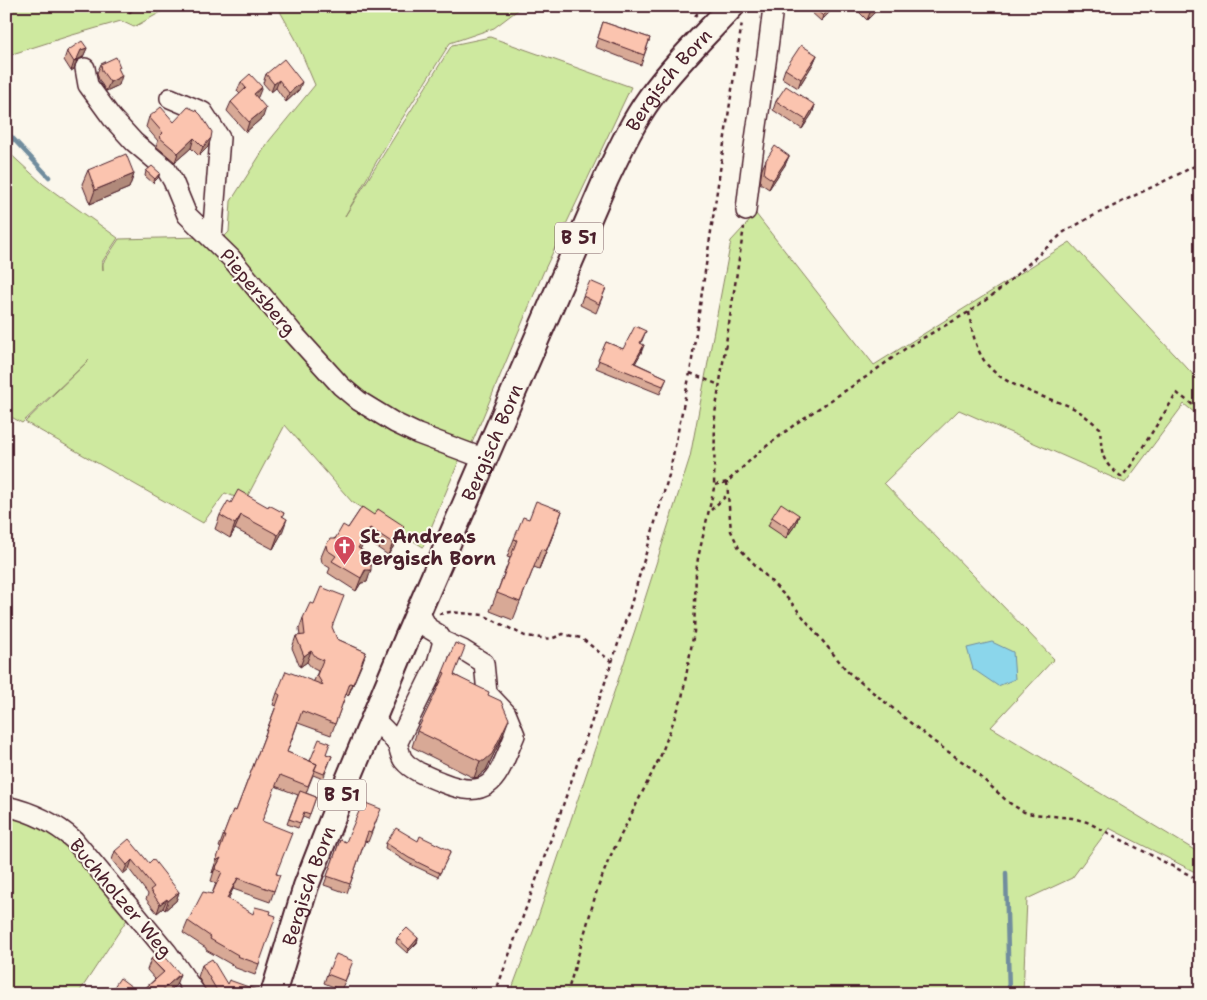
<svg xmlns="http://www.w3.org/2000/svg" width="1207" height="1000" viewBox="0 0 1207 1000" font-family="'Shantell Sans',sans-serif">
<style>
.green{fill:#cee99f;stroke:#8c8465}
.water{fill:#8bd6eb;stroke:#718d9e}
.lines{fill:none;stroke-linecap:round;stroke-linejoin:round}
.stream{stroke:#718d9e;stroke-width:4.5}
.minor-casing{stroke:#4a1f2b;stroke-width:22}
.major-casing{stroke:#4a1f2b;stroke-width:28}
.path{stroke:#4a1f2b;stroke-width:2.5;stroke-dasharray:4 4;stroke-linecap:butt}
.minor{stroke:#fbf7ec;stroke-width:19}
.major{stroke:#fbf7ec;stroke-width:24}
.wall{fill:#d8a996;stroke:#4a1f2b}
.shaded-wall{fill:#b0897a;stroke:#4a1f2b}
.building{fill:#fbc4af;stroke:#4a1f2b}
.labels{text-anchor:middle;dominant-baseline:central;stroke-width:4;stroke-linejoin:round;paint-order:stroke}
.shield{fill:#fbf7ec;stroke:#7f6065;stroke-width:1}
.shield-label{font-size:18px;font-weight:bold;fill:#4a1f2b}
.street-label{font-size:19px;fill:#4a1f2b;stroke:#fbf7ec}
.poi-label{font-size:19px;font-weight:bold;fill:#4a1f2b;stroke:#fbf7ec;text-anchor:start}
</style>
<rect width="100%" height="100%" fill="#fbf7ec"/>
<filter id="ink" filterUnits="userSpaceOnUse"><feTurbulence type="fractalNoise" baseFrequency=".02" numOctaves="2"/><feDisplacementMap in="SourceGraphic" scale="10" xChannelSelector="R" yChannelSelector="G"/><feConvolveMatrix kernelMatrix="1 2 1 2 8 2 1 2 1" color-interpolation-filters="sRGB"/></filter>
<g filter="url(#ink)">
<path class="green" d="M6 6H172L134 27 121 21 69 36 6 56Z
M277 6H523L494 28 450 43 393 133 345 216 452 45 490 37 631 87 543 273 472 443 420 429 362 395 221 240 229 232 231 201 269 141 315 85 295 38Z
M6 150 43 184 118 238 102 262 103 270V263L119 239 202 237 337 389 461 456 423 547 352 502 285 425 245 501 225 493 203 523 25 422 89 360 22 423 6 414Z
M756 214 874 365 1070 242 1201 383V418L1184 404 1125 483 959 410 884 483 1054 659 991 727 1201 854V875L1109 828 1072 878 1027 899 1023 994H510L534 929 635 630 690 457 731 241Z
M6 813C18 818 31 822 43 827 74 841 107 891 128 918L78 994H6Z"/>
<path class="water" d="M992 642 1013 652 1015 679 998 686 973 669 967 648Z"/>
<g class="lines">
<path class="stream" d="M6 131 49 177
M1006 873 1009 994"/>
<defs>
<path id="minor" d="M85 68 88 85 112 118 134 142 166 169 173 181 187 215 231 258 294 334 341 386 359 401 395 423 418 434 485 459
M170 98 203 112 220 138 212 238
M746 211C753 142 766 75 773 6
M373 718C381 726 391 735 397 744 400 749 400 757 404 761 412 771 429 777 441 782 493 803 497 777 515 735L506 713 487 693 484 663 463 650 443 641
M397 744 437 663 443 641 438 634 428 628 419 612
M6 806C32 812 54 822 74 840L167 952 196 994"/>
<g id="major">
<path id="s1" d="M273 994 306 886 340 799 407 638 606 179C619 152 632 123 650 98 674 65 704 36 732 6"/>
</g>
</defs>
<use href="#minor" class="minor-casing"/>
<use href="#major" class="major-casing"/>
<path class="path" d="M129 6 128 13 138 6
M695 16 704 6
M969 312C977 370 995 378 1046 398 1055 401 1066 404 1075 409 1084 414 1092 422 1100 428 1102 453 1100 462 1122 477L1132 464 1177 393 1201 411
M690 373 719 385
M727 482 731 531 739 548 790 601 848 672 933 741 970 767 1008 802 1024 812 1033 814 1072 818 1087 822 1201 881
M715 485 727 482 759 452 798 422 866 377 909 346 969 312 997 292 1064 232 1089 218 1201 163
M711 510 727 495
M439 614 450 612 483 615 525 636 551 639 563 634 581 638 612 662
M495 994 561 811 612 662 631 604 669 475 690 373 742 22
M567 994 597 890 609 859 661 755 682 698 694 632 696 572 698 558 714 488 715 414 744 227"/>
<use href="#minor" class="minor"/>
<use href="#major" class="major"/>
</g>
<path class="wall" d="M855 6H879L878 9 867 20 854 7Z
M813 7H831L830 12 821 21 811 12Z
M603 22 650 38 641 65 595 47Z
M87 48 83 57 77 60 74 69 71 71 64 60 67 51Z
M817 55 813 64 798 88 782 78 785 69Z
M101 64 119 70V85L106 91 99 80 97 73Z
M266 74 299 90 286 102 276 88 271 92 263 83Z
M241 82 258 97 257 98 263 117 246 132 227 111 231 102 240 94 237 91Z
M776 101 815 105 812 114 802 129 773 110Z
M149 117 174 122 208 147 199 156 191 148 175 162 156 146 158 141 146 127Z
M789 156 785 165 769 189 760 183 762 169 766 160Z
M88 170 134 174 129 188 90 204 82 184Z
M146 171 160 173 158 178 153 183 145 176Z
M606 288 596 313 580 305 583 296Z
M646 331 641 343V353L635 363 667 378 660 394 596 368 606 342 623 349Z
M231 503 268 507 284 513 283 516 282 533 273 549 235 529 230 538 215 529 220 515Z
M362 507 399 538 388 555 366 540 360 549 373 558 367 582 361 583 356 591 328 573 330 568 322 563 321 557 326 545 348 528Z
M799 515 796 524 786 538 768 526 772 517Z
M555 530 539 569 534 567 513 620 490 611 510 558 507 557 514 539Z
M303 618 332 628 337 639 366 652 348 696 346 694 331 735 298 723 287 752 310 761 326 754 332 756 323 779 313 775 306 793 316 797 308 819 303 817 298 828 287 824 298 795 275 786 262 821 277 874 274 891 270 902 233 889 228 899 259 964 255 975 233 967 234 966 206 950V948L183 933 188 921 212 894 216 883 211 881 214 871 212 873 221 848 219 847 233 810 236 811 276 706 273 705 277 693 314 681 318 671 312 668 307 662 300 667 292 648 296 636H300L299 629Z
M443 672 455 675 488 695 503 735 486 770 478 777 474 778 412 747 417 731 438 689 437 688Z
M377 819 368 842 365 841 347 893 324 885 340 840 346 842Z
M386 843 451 851 438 877 408 863 385 848Z
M115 851 149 863 179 892 176 901 165 910 163 908 157 913 146 899 148 894 129 869 123 874 112 860Z
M397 938H418L417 943 407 953 396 943Z
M151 959 176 985 140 993 155 979 147 970Z
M202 965 227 984 256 994H208L198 977Z
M350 970 341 990 324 983 327 974Z"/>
<path class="shaded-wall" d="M875 6H879L878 9 867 20 871 10Z
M831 7 830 12 821 21 823 16Z
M87 48 83 57 77 60 74 69 71 71 74 62 81 50Z
M817 55 813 64 798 88 801 79Z
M122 76 119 85 106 91 110 82Z
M279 80 276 88 271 92 274 84Z
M302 82 299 90 286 102 289 93Z
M262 87 258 97 251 103 254 94Z
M815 105 812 114 802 129 806 120Z
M266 108 263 117 246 132 249 122Z
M194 138 191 148 175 162 178 153Z
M211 138 208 147 199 156 203 147Z
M789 156 785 165 769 189 773 180Z
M160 173 158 178 153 183 155 179Z
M134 174 129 188 90 204 95 190Z
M644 345 641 353 631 371 634 363Z
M562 511 555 530 539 569 546 551Z
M241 515 235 529 230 538 235 524Z
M799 515 796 524 786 538 790 529Z
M287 519 282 533 273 549 278 535Z
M404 526 399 538 388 555 393 543Z
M370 528 366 540 353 560 358 548Z
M373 558 369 570H371L367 582 361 583 356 591 361 578Z
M311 651 307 662 300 667 304 656Z
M366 652 362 664 348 696 353 684Z
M509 719 503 735 486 770 478 777 474 778 480 761Z
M221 858 214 871 212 873 216 861Z
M132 860 129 869 123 874 127 865Z
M238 878 233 889 223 910 227 898Z
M179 892 176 901 165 910 168 901Z
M167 899 163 908 157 913 160 904Z
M418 938 417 943 407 953 409 949Z
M180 974 176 985 167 994H158Z"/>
<path class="building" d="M814 6H830L831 7 823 16 813 7Z
M867 6H875L871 10Z
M603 22 650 38 644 55 598 38Z
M82 41 87 48 81 50 77 59 74 62 67 51Z
M801 45 817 55 801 79 785 69Z
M116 57 120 67 118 68 122 76 110 82 102 71 101 64Z
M284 59 302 82 289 93 279 80 274 84 266 74Z
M250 74 262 87 254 94 266 108 249 122 231 102 246 88 241 82Z
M786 86 815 105 806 120 776 101Z
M161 107 174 122 188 107 197 111 201 115 212 132 211 138 203 147 194 138 178 153 159 137 163 133 149 117Z
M775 146 789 156 773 180 764 174 766 160Z
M126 154 134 174 95 190 88 170Z
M152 166 160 173 155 179 146 171Z
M590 281 606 288 599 304 583 296Z
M635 326 646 331 640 343 644 345 634 363 667 378 663 386 598 360 606 342 623 349Z
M238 490 268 507 269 505 284 513 282 516 287 519 278 535 241 515 235 524 220 515 228 501 231 503Z
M536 501 562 511 546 551 541 549 520 602 497 593 517 540 514 539 523 517 529 519Z
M781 503 799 515 790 529 772 517Z
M362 507 374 515 378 509 404 526 393 543 370 528 358 548 373 558 371 562V570H365L361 578 332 561 336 556 327 550 326 545 330 539H335L343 525 348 528Z
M321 587 344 596 332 627 337 639 366 652 353 684 350 683 335 724 302 711 287 752 317 764 308 786 280 775 262 821 292 833 276 874 280 875 274 891 238 878 227 898 253 914 255 907 271 911 270 914 276 916 259 964 237 956 238 955 210 939 211 937 188 921 203 892 212 894 222 872 215 869 221 858 216 861 225 836H223L233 810 236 811 275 709 280 695 277 693 286 671 323 685 317 675 323 660 316 657 311 651 304 656 296 636 305 635 303 618 310 603 314 604Z
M455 643 465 647 454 675 489 692 488 695 501 701 509 719 492 754 484 761H480L417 731 445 673 443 672Z
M319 739 330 743 326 754 332 756 324 774 314 770 317 764 310 761Z
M300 791 316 797 310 814 304 812 300 823 289 819Z
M363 802 381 809 371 833 368 832 350 884 327 876 340 840 346 842Z
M396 828 418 841 420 836 451 851 440 873 409 858 386 843Z
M129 839 149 863 153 859 179 892 168 901 167 899 160 904 150 890 154 887 132 860 127 865 115 851Z
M407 928 418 938 409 949 397 938Z
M160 951 180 974 158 994H109L120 978 140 993 164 972 151 959Z
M336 954 353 961 345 981 327 974Z
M212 959 227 984 229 980 257 990 256 994H219L202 965Z"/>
</g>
<defs>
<symbol id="church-pin" viewBox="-11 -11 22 30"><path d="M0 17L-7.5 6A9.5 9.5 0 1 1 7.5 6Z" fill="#d1495b" stroke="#fbf7ec"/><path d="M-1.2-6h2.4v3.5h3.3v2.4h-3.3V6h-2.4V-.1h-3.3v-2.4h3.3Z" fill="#fff"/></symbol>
</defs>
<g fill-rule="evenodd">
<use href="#church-pin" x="332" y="534" width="25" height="34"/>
</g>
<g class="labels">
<g class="shield">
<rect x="555" y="222.5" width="48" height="31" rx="4"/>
<rect x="318" y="779.5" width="48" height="31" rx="4"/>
</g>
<g class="shield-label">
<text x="579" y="238">B 51</text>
<text x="342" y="795">B 51</text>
</g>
<g class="street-label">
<text stroke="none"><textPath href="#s1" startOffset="999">Bergisch Born</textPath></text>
<text transform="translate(258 292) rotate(50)">Piepersberg</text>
<text stroke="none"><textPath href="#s1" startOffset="594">Bergisch Born</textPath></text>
<text stroke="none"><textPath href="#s1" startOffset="114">Bergisch Born</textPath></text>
<text transform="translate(121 898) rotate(50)">Buchholzer Weg</text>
</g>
<g class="poi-label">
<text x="360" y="536">St. Andreas<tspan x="360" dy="22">Bergisch Born</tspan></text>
</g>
</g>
<rect width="1207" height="1000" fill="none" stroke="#fbf7ec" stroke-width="25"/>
<rect x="12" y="12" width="1182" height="975" fill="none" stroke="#4a1f2b" stroke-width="2" filter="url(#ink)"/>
</svg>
